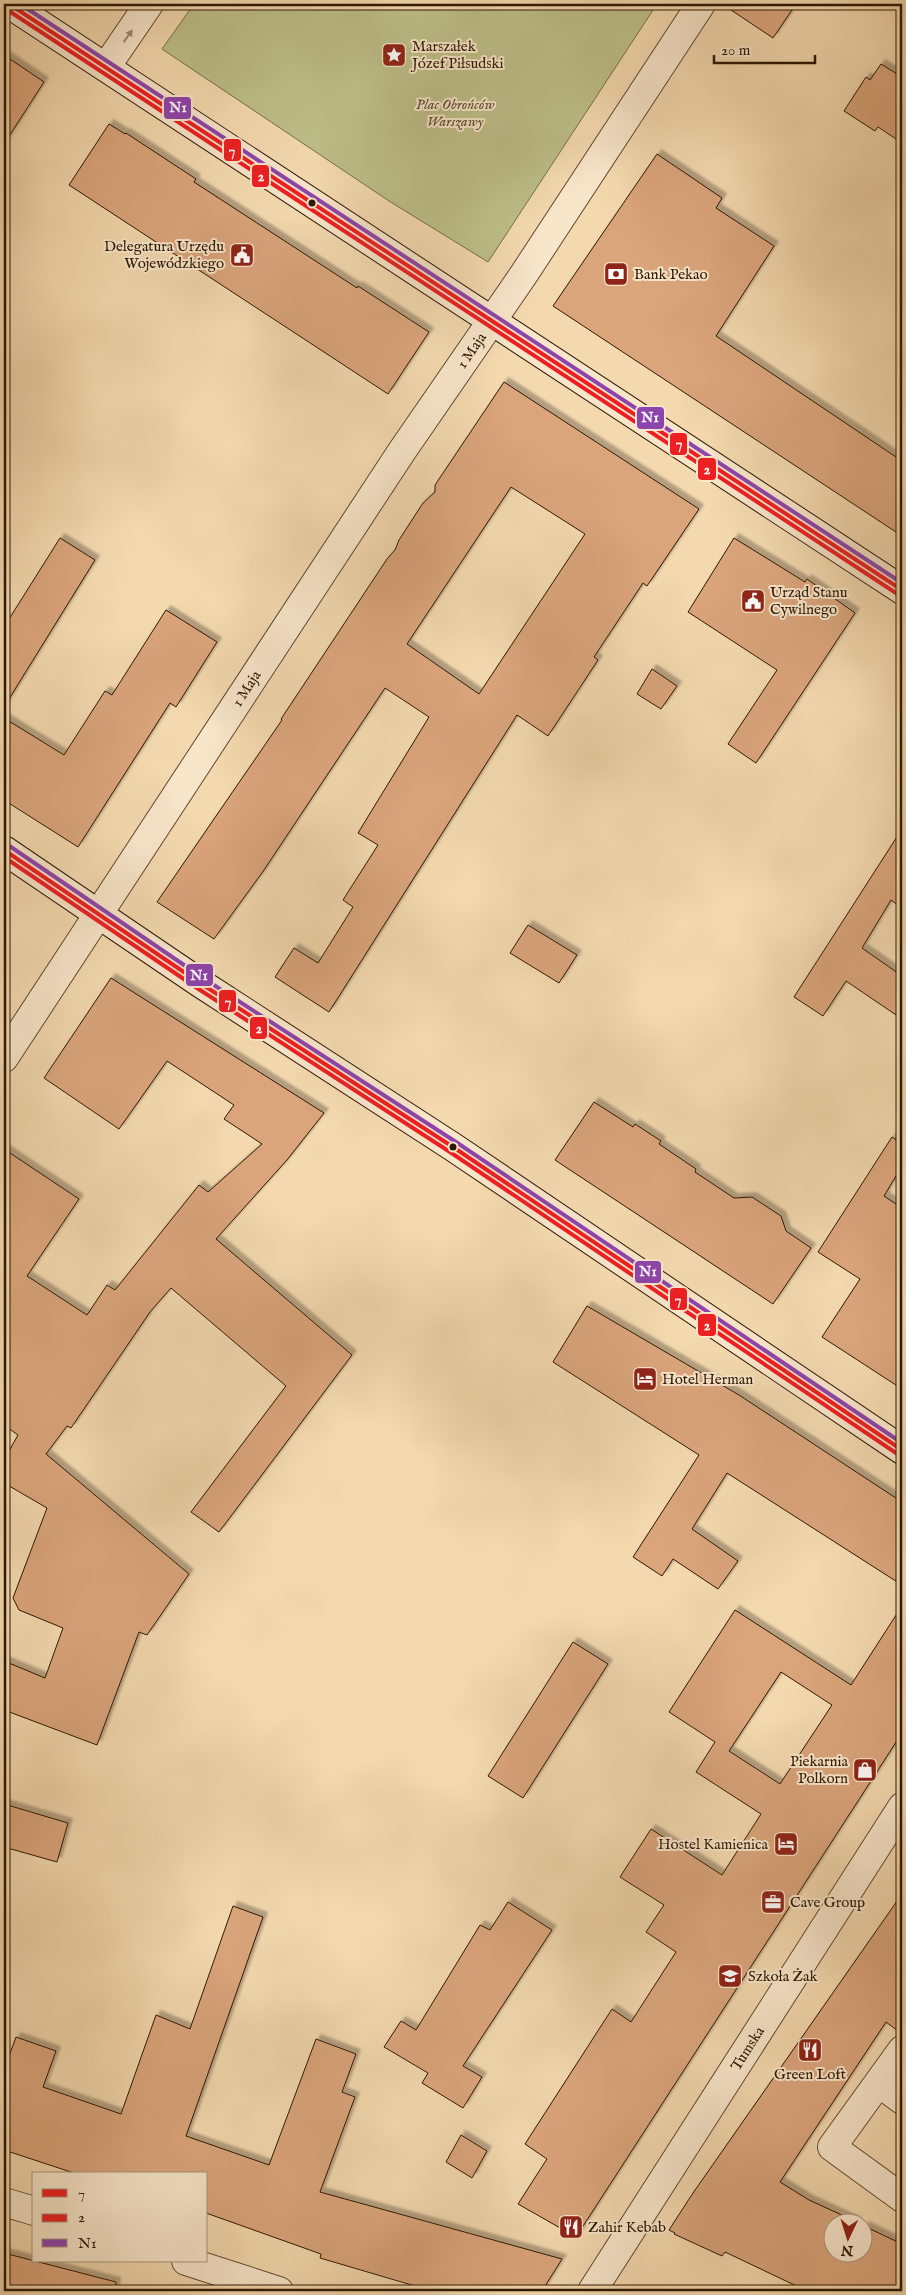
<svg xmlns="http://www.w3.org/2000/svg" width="906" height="2295" viewBox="0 0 906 2295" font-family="'IM FELL English',serif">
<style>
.green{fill:#bdbf89;stroke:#766c46}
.building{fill:#dba57b;stroke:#2e1802;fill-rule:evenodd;filter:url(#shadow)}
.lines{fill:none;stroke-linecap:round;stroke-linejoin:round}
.street-casing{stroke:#60482d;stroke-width:30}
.secondary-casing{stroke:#2e1802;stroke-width:30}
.street{stroke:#f8e6cb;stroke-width:28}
.secondary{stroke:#f8e6cb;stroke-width:28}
.bus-1-casing{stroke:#f8e6cb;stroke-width:8}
.bus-2-casing{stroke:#f8e6cb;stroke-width:8}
.bus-3-casing{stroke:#f8e6cb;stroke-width:8}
.bus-1{stroke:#ee1f23;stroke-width:4}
.bus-2{stroke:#ee1f23;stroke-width:4}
.bus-3{stroke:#8e44ad;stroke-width:4}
.oneway{fill:#9d8971}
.bus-dot{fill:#2e1802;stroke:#f8e6cb;stroke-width:2}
.labels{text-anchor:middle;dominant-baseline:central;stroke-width:4;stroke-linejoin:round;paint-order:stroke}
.poi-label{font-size:15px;fill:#2e1802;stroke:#f8e6cb;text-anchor:start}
.park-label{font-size:15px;font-style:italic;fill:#594a2a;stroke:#f8e6cb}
.street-label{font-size:15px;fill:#2e1802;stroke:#f8e6cb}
.line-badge{stroke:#f8e6cb;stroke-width:2}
.badge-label{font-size:14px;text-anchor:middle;font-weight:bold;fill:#fff}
</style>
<defs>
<filter id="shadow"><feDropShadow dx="4.5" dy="-4.5" stdDeviation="1" flood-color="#0004"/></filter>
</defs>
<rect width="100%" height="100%" fill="#f4d9af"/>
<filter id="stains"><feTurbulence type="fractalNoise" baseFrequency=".004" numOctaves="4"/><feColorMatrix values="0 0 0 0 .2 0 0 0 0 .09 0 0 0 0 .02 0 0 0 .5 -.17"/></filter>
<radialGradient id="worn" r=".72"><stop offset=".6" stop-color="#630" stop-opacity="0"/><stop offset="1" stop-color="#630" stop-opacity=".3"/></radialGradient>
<path class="green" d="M194 4H657L488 262 389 201 162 49Z"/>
<path class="building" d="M722 4H796L773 38Z
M4 55 44 82 4 144Z
M881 64 902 77V143L878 127 875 131 844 111 866 77 870 80Z
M109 124 125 134 126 133 196 179 194 182 357 288 358 286 429 332 388 394 69 185Z
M657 154 722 198 716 208 774 246 716 336 902 461V536L553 306Z
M504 382 699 509 647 586 643 583 594 657 598 660 548 736 517 715 329 1012 275 977 294 948 318 963 353 907 343 900 378 845 358 833 429 717 385 688 264 870 214 939 157 902 282 720 281 719 387 559 395 550 399 540 423 503 435 492V485ZM511 487 585 534 479 694 407 644Z
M60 538 95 560 4 707V627Z
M734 538 805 582 807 579 855 613 756 763 728 744 777 670 688 612Z
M166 610 217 642 176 707 170 703 78 847 4 800V718L64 755 105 691 112 695Z
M652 669 677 686 661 709 637 694Z
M902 829V908L891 900 862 948 902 976V1019L846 981 823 1016 794 997Z
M528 925 577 955 559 983 510 953Z
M111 978 324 1113 287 1160 216 1239 352 1355 219 1532 191 1512 286 1386 171 1288 150 1312 71 1428 67 1426 46 1454 189 1574 147 1635 139 1632 97 1745 4 1710V1661L45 1678 63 1628 19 1610 13 1598 47 1508 4 1483V1460L18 1435 4 1425V1149L79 1199 27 1276 87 1315 107 1285 115 1290 199 1185 208 1192 262 1144 224 1119 234 1105 167 1061 119 1129 44 1078Z
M594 1102 633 1127 635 1124 661 1141 659 1144 696 1169 695 1172 734 1198 752 1197 781 1216 786 1231 811 1248 773 1304 555 1160Z
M892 1137 902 1144V1166L884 1196 902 1208V1389L822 1337 860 1279 818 1252Z
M587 1306 739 1395 902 1502V1585L727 1473 692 1529 738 1561 718 1589 673 1559 662 1576 633 1557 699 1455 553 1362Z
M902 1606V1733L576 2237 518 2204 547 2159 525 2144 612 2009 631 2022 676 1952 646 1932 664 1905 620 1877 651 1829 722 1875 761 1814 696 1772 715 1742 669 1712 735 1610 851 1685ZM781 1672 832 1705 780 1784 729 1751Z
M573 1642 608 1664 523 1798 488 1776Z
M4 1804 68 1823 57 1862 4 1847Z
M902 1894V2034L886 2022 780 2182 809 2200 857 2222H834V2252H864V2226L902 2244V2291H807L725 2252 722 2256 674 2234 675 2233 669 2230 693 2193Z
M508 1902 552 1930 463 2066 482 2077 463 2108 422 2083 428 2073 384 2047 401 2021 416 2030 480 1925 490 1930Z
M233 1906 263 1917 186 2136 269 2165 316 2039 356 2054 342 2092 355 2097 320 2192 562 2259 542 2291H432L320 2258 321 2254 206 2213V2174H77L4 2150V2070L16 2037 56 2051 43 2087 121 2114 156 2015 190 2029Z
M461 2135 487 2151 472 2178 446 2162Z
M4 2253 116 2282 115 2291H4Z"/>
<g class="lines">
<defs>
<g id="street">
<path d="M106 67 149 4"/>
<path id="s1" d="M4 1058 402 451 524 274 701 4"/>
<path d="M902 2050 832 2147 902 2198"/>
<path d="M879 2083 902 2100"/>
<path d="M4 2202 34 2211"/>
<path d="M186 2261 279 2291"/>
<path id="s2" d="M592 2291 902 1807"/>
</g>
<path id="secondary" d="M9 4 902 590
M4 850 200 983 453 1147 902 1450"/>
</defs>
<use href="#street" class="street-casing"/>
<use href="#secondary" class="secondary-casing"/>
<use href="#street" class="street"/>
<use href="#secondary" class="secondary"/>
<defs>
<path id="bus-1" d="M9 4 902 590
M4 850 200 983 453 1147 902 1450"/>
<path id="bus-2" d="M6 9 899 595
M4 857 197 988 450 1152 899 1455"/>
<path id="bus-3" d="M20 4 902 583
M8 845 203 978 456 1142 902 1443"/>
</defs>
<use href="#bus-1" class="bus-1-casing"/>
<use href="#bus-2" class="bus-2-casing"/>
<use href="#bus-3" class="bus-3-casing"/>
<use href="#bus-1" class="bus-1"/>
<use href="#bus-2" class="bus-2"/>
<use href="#bus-3" class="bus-3"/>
</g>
<defs><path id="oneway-solid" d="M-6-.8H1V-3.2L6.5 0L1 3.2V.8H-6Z" transform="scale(1.25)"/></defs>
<use class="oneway" href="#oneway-solid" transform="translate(128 36) rotate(-55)"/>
<defs>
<symbol id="sight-square" viewBox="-11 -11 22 22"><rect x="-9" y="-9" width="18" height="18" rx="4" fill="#8f2418" stroke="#f8e6cb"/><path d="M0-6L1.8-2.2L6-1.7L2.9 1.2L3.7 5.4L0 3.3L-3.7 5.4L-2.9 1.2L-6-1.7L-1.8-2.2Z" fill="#fff"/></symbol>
<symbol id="civic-square" viewBox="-11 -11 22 22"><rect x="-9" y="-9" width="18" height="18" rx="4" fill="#8f2418" stroke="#f8e6cb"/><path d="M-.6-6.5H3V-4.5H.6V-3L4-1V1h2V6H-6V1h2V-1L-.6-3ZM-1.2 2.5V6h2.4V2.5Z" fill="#fff"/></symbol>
<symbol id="bank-square" viewBox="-11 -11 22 22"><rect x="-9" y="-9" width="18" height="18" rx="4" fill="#8f2418" stroke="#f8e6cb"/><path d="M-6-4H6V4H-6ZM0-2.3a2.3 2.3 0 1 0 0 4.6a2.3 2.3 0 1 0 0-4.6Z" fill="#fff"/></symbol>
<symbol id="hotel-square" viewBox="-11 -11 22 22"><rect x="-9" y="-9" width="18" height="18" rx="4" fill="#8f2418" stroke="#f8e6cb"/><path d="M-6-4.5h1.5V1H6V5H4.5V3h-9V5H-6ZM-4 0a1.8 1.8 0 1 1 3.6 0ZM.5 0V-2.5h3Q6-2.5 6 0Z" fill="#fff"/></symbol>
<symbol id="shop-square" viewBox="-11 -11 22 22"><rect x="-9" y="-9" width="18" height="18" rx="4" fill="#8f2418" stroke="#f8e6cb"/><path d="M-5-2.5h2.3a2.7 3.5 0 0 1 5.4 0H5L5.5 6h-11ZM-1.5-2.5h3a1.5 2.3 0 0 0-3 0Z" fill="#fff"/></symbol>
<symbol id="office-square" viewBox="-11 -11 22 22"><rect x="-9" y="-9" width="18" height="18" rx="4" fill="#8f2418" stroke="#f8e6cb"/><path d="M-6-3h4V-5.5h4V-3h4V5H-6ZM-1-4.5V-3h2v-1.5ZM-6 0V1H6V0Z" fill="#fff"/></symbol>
<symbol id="school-square" viewBox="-11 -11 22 22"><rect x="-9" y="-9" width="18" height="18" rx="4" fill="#8f2418" stroke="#f8e6cb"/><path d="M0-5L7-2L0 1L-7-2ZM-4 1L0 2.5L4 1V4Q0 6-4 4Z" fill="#fff"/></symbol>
<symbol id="restaurant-square" viewBox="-11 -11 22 22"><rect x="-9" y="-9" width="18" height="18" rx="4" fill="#8f2418" stroke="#f8e6cb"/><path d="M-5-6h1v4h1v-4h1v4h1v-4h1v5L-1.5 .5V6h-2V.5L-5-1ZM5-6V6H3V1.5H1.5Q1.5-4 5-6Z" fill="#fff"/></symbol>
</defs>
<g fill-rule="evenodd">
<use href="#sight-square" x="380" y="41" width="28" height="28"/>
<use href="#civic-square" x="228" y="241" width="28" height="28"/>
<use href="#bank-square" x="602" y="260" width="28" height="28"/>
<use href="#civic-square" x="739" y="587" width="28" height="28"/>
<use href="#hotel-square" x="631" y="1365" width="28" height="28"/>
<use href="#shop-square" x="851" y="1756" width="28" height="28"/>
<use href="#hotel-square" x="772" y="1830" width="28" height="28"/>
<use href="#office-square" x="759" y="1888" width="28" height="28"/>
<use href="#school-square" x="716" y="1962" width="28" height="28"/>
<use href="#restaurant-square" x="796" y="2036" width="28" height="28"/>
<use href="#restaurant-square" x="557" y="2213" width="28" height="28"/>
</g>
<g class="bus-dot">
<circle cx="312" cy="203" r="4.5"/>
<circle cx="453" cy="1147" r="4.5"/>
</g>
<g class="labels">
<g class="poi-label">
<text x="412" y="46">Marszałek<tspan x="412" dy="17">Józef Piłsudski</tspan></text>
<text x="224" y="246" text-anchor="end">Delegatura Urzędu<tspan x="224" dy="17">Wojewódzkiego</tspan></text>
<text x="634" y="274">Bank Pekao</text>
<text x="770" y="592">Urząd Stanu<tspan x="770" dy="17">Cywilnego</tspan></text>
<text x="662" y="1379">Hotel Herman</text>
<text x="848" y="1761" text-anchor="end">Piekarnia<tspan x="848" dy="17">Polkorn</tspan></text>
<text x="768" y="1844" text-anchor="end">Hostel Kamienica</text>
<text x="790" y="1902">Cave Group</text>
<text x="748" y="1976">Szkoła Żak</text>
<text x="810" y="2074" text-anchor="middle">Green Loft</text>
<text x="588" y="2227">Zahir Kebab</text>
</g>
<g class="park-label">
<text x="455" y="104">Plac Obrońców<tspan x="455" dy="17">Warszawy</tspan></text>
</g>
<g class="street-label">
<text stroke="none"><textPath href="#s1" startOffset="848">1 Maja</textPath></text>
<text stroke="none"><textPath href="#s1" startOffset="442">1 Maja</textPath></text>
<text stroke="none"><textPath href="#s2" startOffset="288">Tumska</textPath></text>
</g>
</g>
<g class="line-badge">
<rect x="163" y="96" width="29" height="24" rx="5" fill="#8e44ad"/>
<rect x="223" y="138" width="19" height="24" rx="5" fill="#ee1f23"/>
<rect x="251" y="164" width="19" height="24" rx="5" fill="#ee1f23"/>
<rect x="636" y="406" width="29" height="24" rx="5" fill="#8e44ad"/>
<rect x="669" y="432" width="19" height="24" rx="5" fill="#ee1f23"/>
<rect x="697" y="457" width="20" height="24" rx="5" fill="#ee1f23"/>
<rect x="185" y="963" width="29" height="24" rx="5" fill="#8e44ad"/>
<rect x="218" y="989" width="19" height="24" rx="5" fill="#ee1f23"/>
<rect x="249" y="1016" width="19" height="24" rx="5" fill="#ee1f23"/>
<rect x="634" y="1260" width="28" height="24" rx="5" fill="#8e44ad"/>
<rect x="669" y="1287" width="19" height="24" rx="5" fill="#ee1f23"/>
<rect x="697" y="1313" width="20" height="24" rx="5" fill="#ee1f23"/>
</g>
<g class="badge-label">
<text x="178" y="112">N1</text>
<text x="232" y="155">7</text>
<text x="261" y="181">2</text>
<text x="650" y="422">N1</text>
<text x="679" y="448">7</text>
<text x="707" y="474">2</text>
<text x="199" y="980">N1</text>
<text x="228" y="1006">7</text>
<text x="259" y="1033">2</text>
<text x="648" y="1276">N1</text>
<text x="678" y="1304">7</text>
<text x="707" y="1330">2</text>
</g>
<rect width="906" height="2295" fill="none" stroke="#f4d9af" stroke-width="20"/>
<rect x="5" y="5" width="896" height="2285" fill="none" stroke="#2e1802" stroke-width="2.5"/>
<rect x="10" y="10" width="886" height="2275" fill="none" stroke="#2e1802"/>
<rect x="32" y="2172" width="175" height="90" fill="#f8e6cb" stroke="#a7947b"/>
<rect x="42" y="2189" width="25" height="8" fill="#ee1f23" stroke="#a7947b"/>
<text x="78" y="2198" font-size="15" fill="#2e1802">7</text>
<rect x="42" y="2214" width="25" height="8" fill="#ee1f23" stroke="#a7947b"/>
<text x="78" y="2222" font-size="15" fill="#2e1802">2</text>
<rect x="42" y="2239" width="25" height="8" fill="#8e44ad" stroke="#a7947b"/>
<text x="78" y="2248" font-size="15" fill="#2e1802">N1</text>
<g transform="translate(848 2238) rotate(184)"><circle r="24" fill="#f8e6cb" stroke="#a7947b"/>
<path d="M0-4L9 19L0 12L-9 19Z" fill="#8f2418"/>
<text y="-8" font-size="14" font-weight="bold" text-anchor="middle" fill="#2e1802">N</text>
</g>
<path d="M714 55v8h101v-8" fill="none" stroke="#2e1802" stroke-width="2.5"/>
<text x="721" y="55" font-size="15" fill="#2e1802" stroke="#f8e6cb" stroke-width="4" paint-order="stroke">20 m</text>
<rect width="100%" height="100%" filter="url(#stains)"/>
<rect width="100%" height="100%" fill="url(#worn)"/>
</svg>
